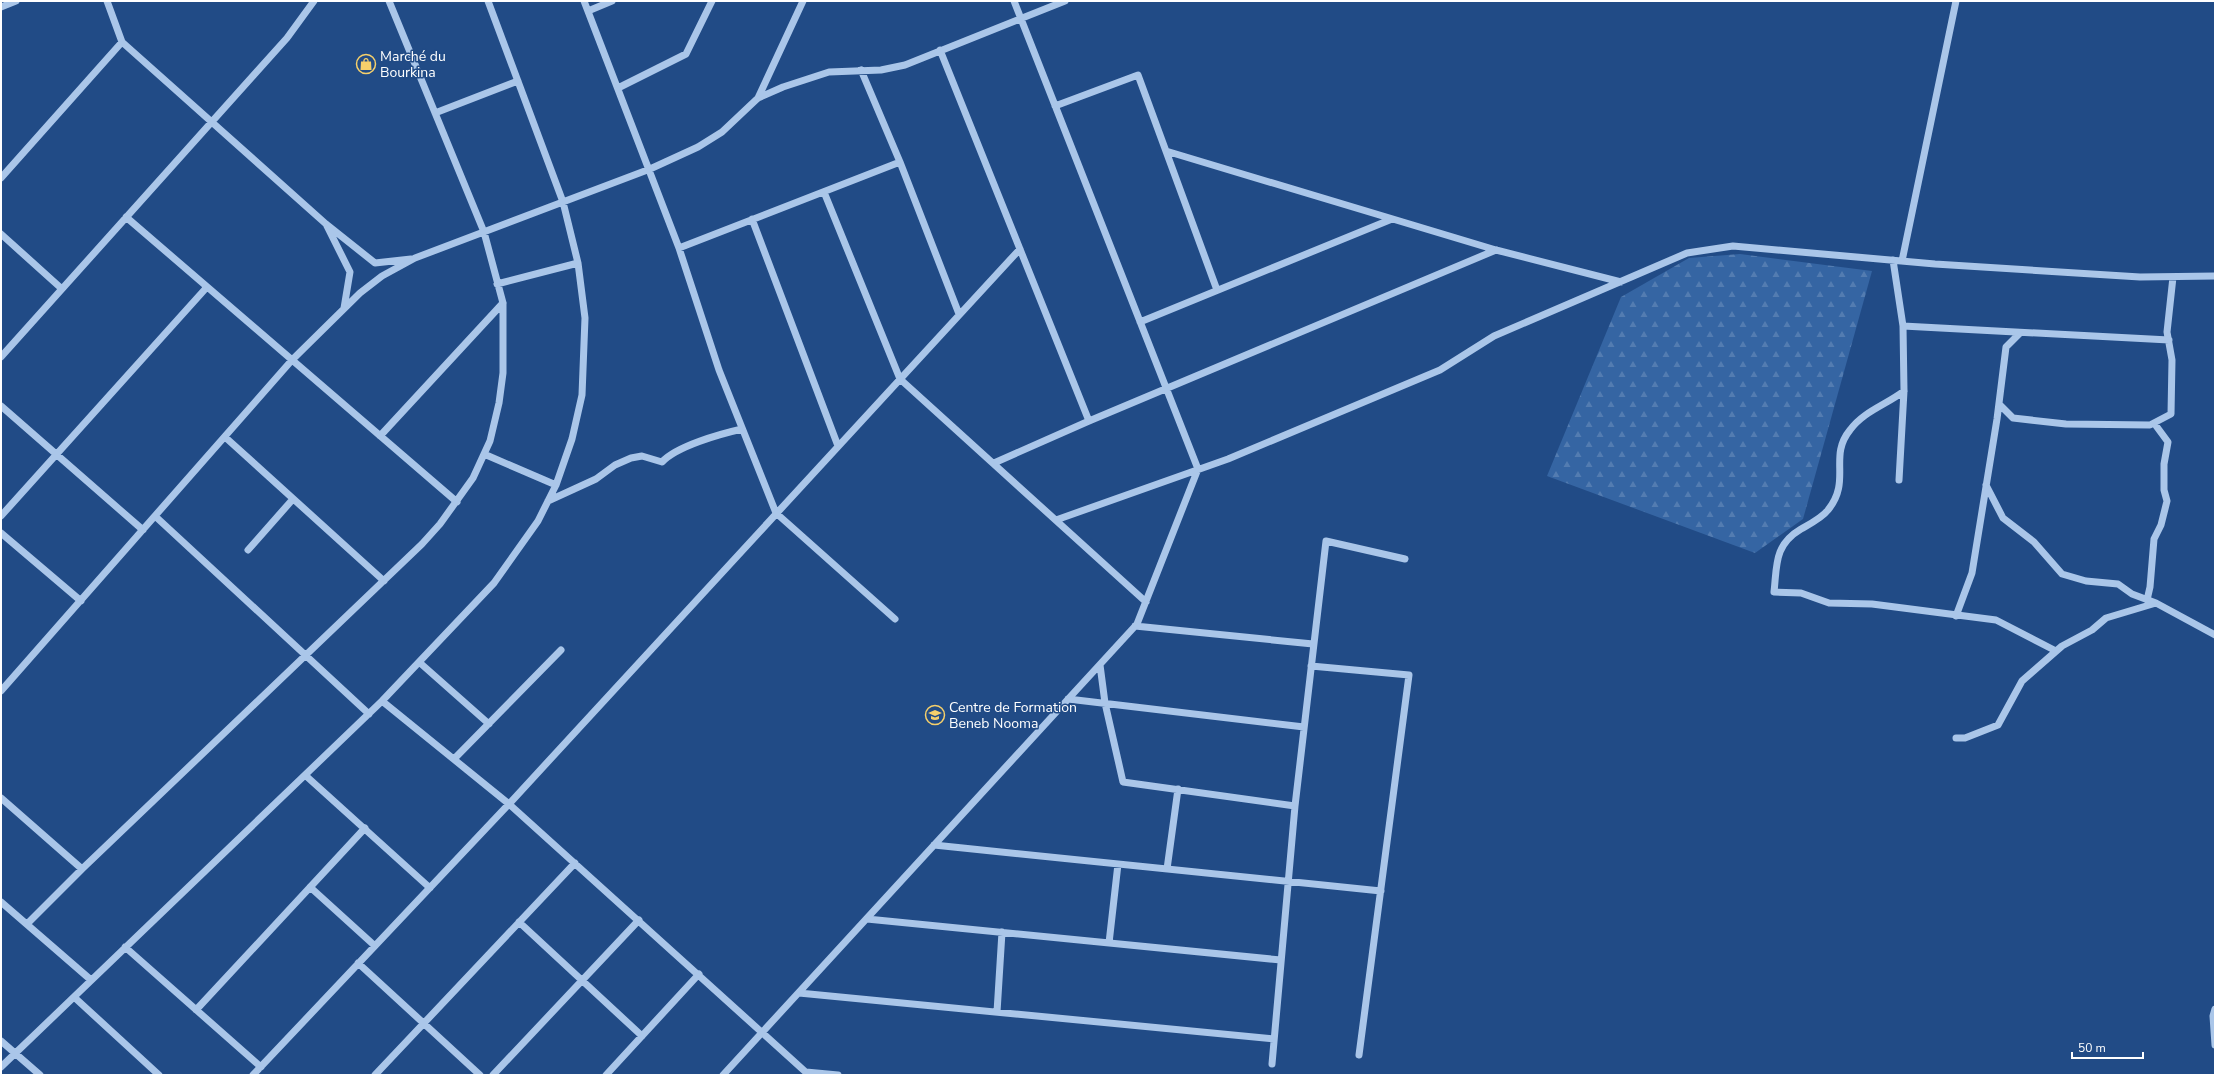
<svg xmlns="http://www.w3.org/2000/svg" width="2216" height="1076" font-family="'Nunito Sans',sans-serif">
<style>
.forest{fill:url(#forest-firs)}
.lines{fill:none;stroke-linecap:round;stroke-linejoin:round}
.minor{stroke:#aac6e9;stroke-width:7}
.labels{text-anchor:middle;stroke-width:3;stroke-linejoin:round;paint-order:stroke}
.poi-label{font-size:14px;fill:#fff;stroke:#214b86;text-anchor:start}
</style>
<defs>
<pattern id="forest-firs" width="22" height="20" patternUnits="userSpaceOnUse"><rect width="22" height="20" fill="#3565a3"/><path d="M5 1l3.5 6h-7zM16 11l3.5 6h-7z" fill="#537cb1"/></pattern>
</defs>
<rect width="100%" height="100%" fill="#214b86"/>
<!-- forest -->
<path class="forest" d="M1740,254L1872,271L1803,519L1755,553L1547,476L1621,297L1689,258Z"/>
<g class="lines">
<!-- minor -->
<path class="minor" d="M107,1L122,42L326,224L375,263L411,259
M584,1L679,248L719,370L776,513L895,619
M1,7L16,1
M588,11L612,1
M940,50L1089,421
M861,70L900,162L959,314
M618,88L686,54L712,1
M758,98L803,1
M1055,106L1138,75L1217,290
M435,113L518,81
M1166,151L1496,250L1621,282
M1,178L122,42
M824,192L900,379L1146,602
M126,217L457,502
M752,219L838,446
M327,226L350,272L344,308
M1,234L62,289
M679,248L900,162
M1893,260L1903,326L1904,391L1899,480
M1902,261L1956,1
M497,284L578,263
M1140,322L1392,219
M1903,326L2169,340
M1,357L287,38L314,1
M1904,391C1886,405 1864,411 1850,430C1828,457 1852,480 1828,510C1822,518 1810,524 1801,529C1774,545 1777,565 1774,592L1801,593L1829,603L1872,604L1996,620L2056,651
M1999,404L2013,418L2066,424L2150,425L2171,414L2172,360L2167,332L2173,277
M1,406L143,530
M380,436L503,303
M225,437L384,581
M484,454L556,485
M994,463L1089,421L1496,250
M1986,485L2003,518L2034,542L2062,574L2086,581L2118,584L2132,594L2156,603L2215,635
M548,501L596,479L615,465L631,458L642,456L662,462C677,446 720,434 742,429
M1,516L207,287
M155,516L369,714
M1056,520L1228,459L1440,370L1494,336L1687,253L1733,246L1935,264L2140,277L2215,276
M1,533L81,601
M248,550L293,499
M2147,600L2150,587L2154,539L2161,525L2167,501L2164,490V464L2168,442L2154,423
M1956,616L1972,573L1997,419L2006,347L2020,333
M1135,626L1313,644
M419,662L489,724
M1100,665L1105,703L1123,782L1295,806
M1311,666L1409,675L1359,1055
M1,691L292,360L360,293L382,276L415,258L650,169L698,147L722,132L758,98L783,87L829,72L881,70L905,65L1065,1
M1068,699L1304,727
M382,701L509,804L809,1075
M1956,738H1965L1998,725L2022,681L2062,646L2092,630L2106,618L2156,603
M454,759L561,650
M305,775L430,888
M1,798L82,869
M934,845L1381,891
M1167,869L1178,789
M310,887L375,946
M1,902L91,980
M867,919L1281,960
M519,922L642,1036
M28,923L82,869L422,544L440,524L473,478L490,441L499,403L503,373V303L484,232L389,1
M1109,943L1118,864
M125,947L261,1067
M358,963L480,1075
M799,993L1274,1039
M74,997L159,1075
M2215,1009L2213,1016L2215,1045
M196,1010L365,828
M997,1012L1002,932
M1,1041L40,1075
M1272,1064L1295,806L1326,541L1405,559
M1,1067L382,701L494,583L538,521L556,485L572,439L582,395L585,318L578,263L563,202L488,1
M806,1072L838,1075
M253,1075L509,804L1020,249
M375,1075L575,863
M493,1075L639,920
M606,1075L699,974
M723,1075L1137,624L1198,469L1014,1"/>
</g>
<!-- icons -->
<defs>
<symbol id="shop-ring" viewBox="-11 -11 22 22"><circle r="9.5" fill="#214b86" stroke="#f6d06b" stroke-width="1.5"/><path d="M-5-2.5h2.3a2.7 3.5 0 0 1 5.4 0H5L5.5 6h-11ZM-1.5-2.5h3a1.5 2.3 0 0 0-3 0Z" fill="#f6d06b"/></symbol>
<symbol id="school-ring" viewBox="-11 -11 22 22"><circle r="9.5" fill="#214b86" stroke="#f6d06b" stroke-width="1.5"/><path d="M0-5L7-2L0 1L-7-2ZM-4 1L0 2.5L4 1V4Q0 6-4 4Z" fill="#f6d06b"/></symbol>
</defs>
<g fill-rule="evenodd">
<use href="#shop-ring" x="355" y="53" width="22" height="22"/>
<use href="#school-ring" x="924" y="704" width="22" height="22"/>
</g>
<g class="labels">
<!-- poi labels -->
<g class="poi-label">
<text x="380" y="61">Marché du<tspan x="380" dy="16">Bourkina</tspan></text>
<text x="949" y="712">Centre de Formation<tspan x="949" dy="16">Beneb Nooma</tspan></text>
</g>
</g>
<!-- border -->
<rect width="2216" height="1076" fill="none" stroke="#ffffff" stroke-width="4"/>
<!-- scale -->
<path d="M2072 1052v6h71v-6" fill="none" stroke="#ffffff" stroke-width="2"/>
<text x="2078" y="1052" font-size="12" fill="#ffffff" stroke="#214b86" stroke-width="3" paint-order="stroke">50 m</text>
</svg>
